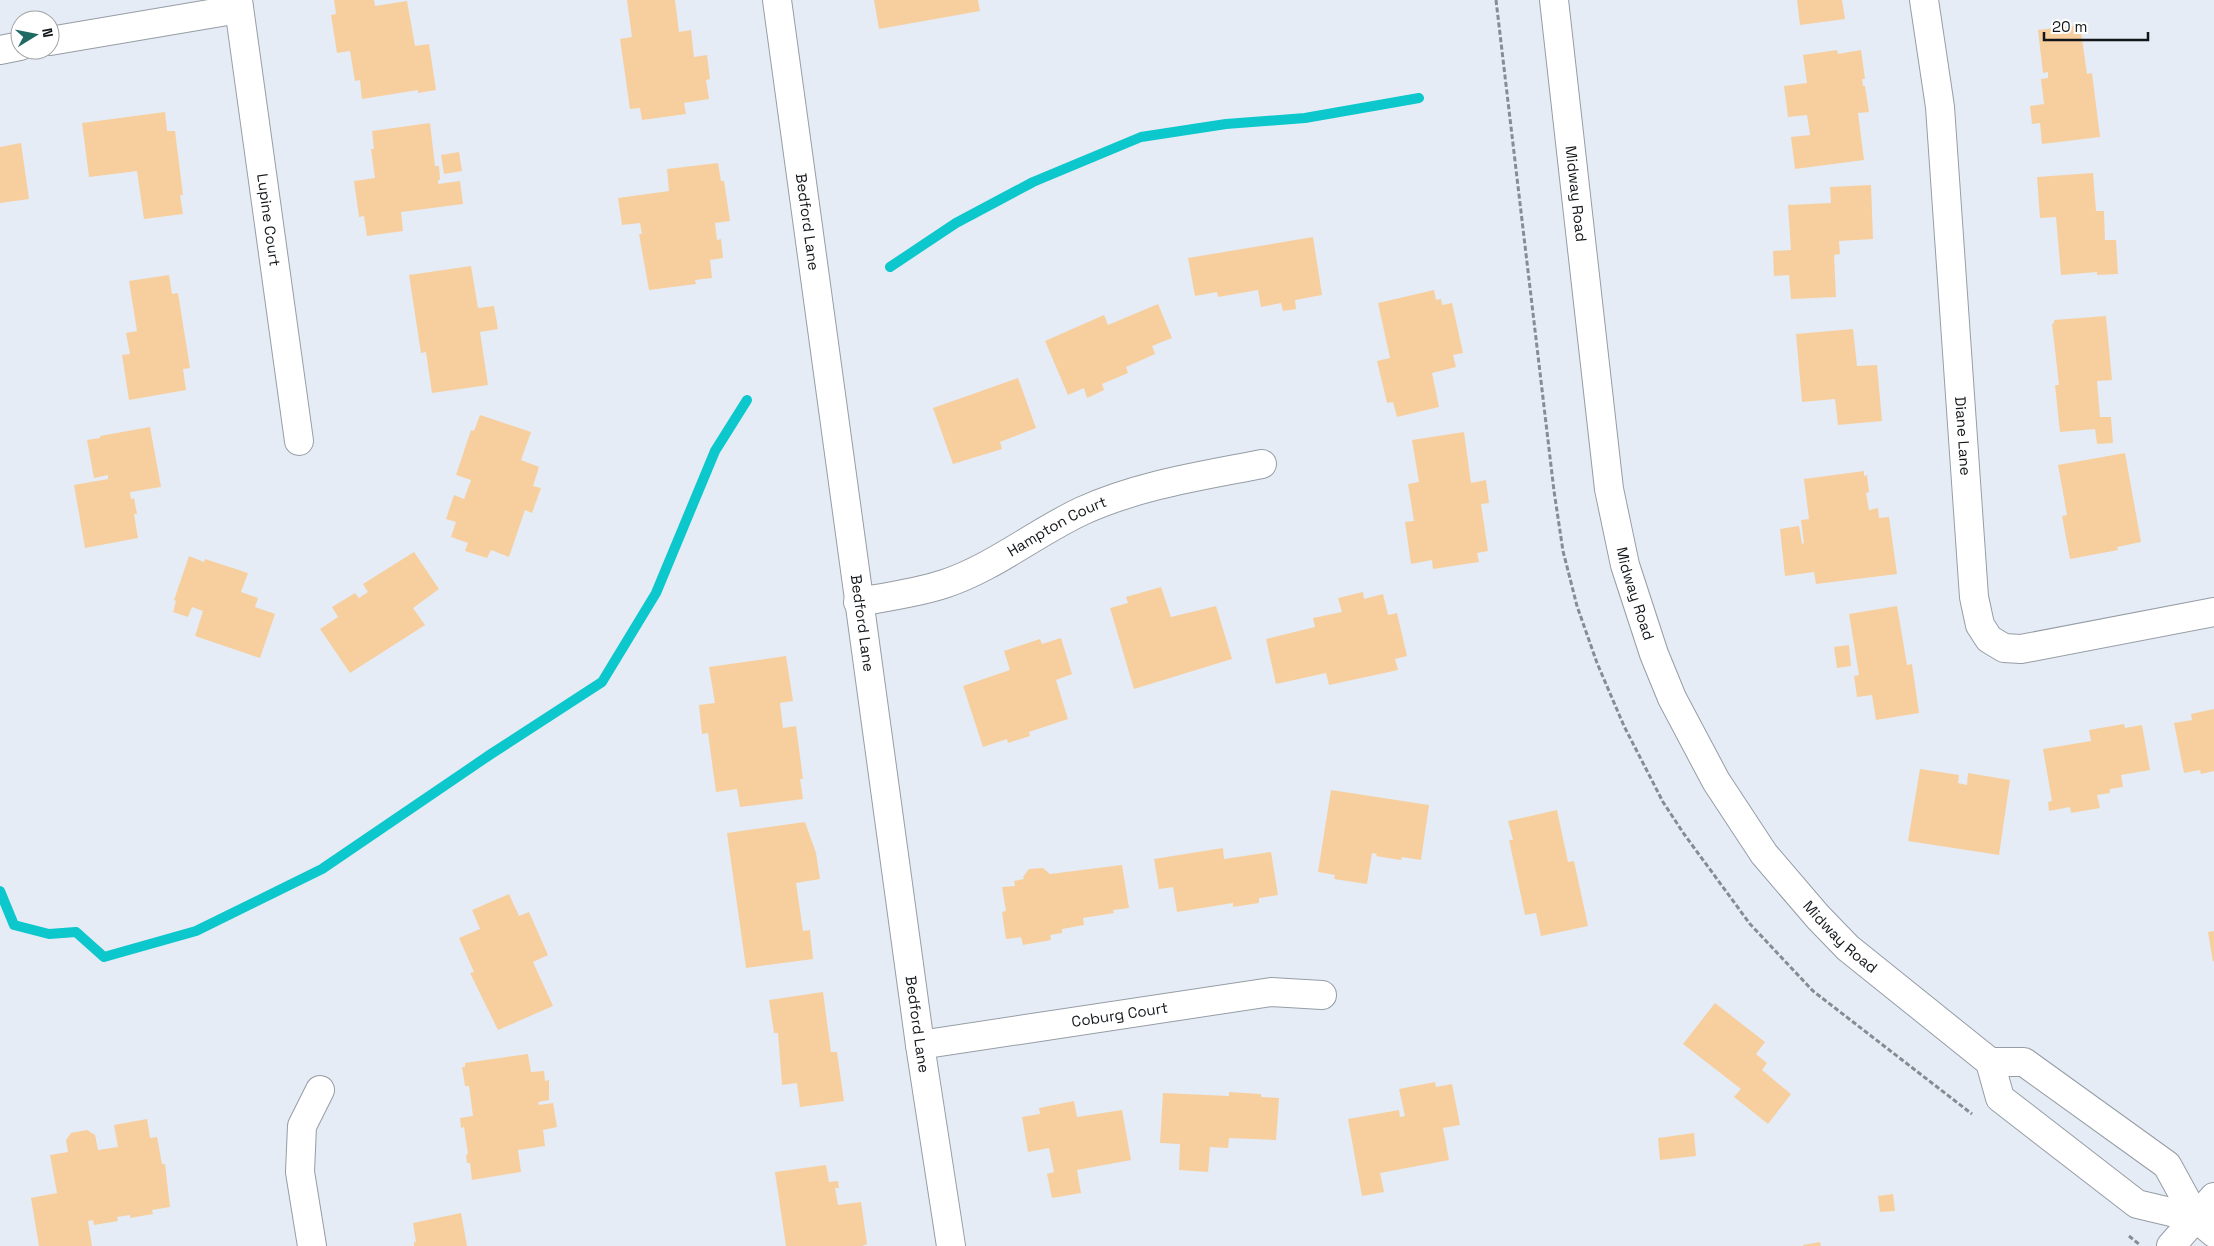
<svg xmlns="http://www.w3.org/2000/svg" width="2214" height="1246" font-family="'Space Grotesk',sans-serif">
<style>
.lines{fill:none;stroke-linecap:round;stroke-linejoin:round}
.stream{stroke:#0cc7cc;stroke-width:10}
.building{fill:#f7cf9f}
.street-casing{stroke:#969da5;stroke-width:30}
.secondary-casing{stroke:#969da5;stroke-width:30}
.path{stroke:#878c92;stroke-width:3;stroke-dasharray:5 2.5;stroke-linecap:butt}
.street{stroke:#fff;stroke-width:28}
.secondary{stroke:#fff;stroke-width:28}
.labels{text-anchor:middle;stroke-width:4.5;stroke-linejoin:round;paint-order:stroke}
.street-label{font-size:15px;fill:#131619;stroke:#fff}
</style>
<rect width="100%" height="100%" fill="#e5ecf5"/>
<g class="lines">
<!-- stream -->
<path class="stream" d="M890,267L956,223L1033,182L1141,137L1226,124L1305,118L1419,98
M0,891L14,925L49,934L76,932L104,957L196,931L322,869L491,754L602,682L656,593L715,451L747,400"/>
</g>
<!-- building -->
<path class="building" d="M334,0H374L375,6L407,1L415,46L429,44L436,90L418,93V90L362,99L360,80L355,81L350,51L337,53L331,15L336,14Z
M627,0H675L679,32L691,30L694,57L707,55L710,79L706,80L709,99L684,103L686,114L642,120L640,108L630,109L620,39L632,37Z
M874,0H978L980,11L879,29Z
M1797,0H1842L1845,19L1800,25Z
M2080,25L2087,74L2092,73L2100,137L2042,144L2040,123L2032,124L2030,106L2044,104L2041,79L2048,78V72L2043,73L2038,30Z
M1837,50L1838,54L1861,50L1865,79H1862L1863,86H1865L1869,112L1858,113L1864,160L1795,169L1791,137L1810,135L1807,115L1788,117L1784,86L1807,83L1803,55Z
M165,112L167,131H175L183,195H180L183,214L144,219L137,171L89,177L82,123Z
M430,123L435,166H439L440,180H438V184L460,181L463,204L401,212L403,231L367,236L364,216L359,217L354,181L375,178L371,149H374L372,131Z
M21,143L29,199L0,203V147Z
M459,152L462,171L444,174L441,155Z
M718,163L721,181H724L730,221L715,223L717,240L721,239L723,258L710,260L712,278L695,280L696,284L649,290L639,234H642L640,223L622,225L618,198L669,191L667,169Z
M2093,173L2096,211H2104L2105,240H2116L2118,274L2097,275V272L2061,275L2056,217L2040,218L2037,177Z
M1871,185L1873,239L1839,241L1840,254L1834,255L1836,297L1791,299L1789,275L1774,276L1773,251L1791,250L1788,205L1831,203L1830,187Z
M1313,237L1322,295L1295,300L1296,309L1283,311L1281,303L1261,307L1258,290L1218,297L1217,292L1195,296L1188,258Z
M471,266L478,308L494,306L498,329L480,332L488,385L432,393L426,352L421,353L409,275Z
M169,275L172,294L178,293L190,368L183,369L186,390L129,400L122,355L130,354L126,333L137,331L129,281Z
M1434,290L1436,300L1441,299L1442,305L1452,303L1463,353L1453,355L1456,367L1432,373L1439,407L1397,417L1393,402L1387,403L1377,361L1390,358L1378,303Z
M1158,304L1172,338L1152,346L1155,354L1126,367L1128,373L1102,384L1104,390L1087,398L1084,388L1068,395L1045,341L1104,315L1108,325Z
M2106,316L2112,380L2097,381L2100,417H2111L2113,443L2097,444L2095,429L2060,432L2055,385H2059L2052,324L2054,323V320Z
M1853,329L1857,366L1877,365L1882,421L1838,425L1835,399L1802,402L1796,334Z
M1018,378L1036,428L1000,442L1002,449L953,464L933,408Z
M480,415L531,432L521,460L539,467L533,486L541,488L532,513L525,510L509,557L491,550L487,558L465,551L468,543L451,537L456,522L446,519L454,495L464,499L471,480L456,475L471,430L474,431Z
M150,427L161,487L130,492L131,499L134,498L137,514H134L138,538L85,548L74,485L108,479V475L94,478L87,440L100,438V436Z
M1464,432L1471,483L1486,480L1489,503L1481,504L1488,551L1477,553L1479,562L1433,569L1432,560L1411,564L1405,522L1414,521L1408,484L1419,482L1412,440Z
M2125,453L2141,542L2117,547L2118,550L2070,559L2062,516L2067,515L2058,465Z
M1864,471V476L1867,475L1869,492L1866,493L1869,510L1878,508L1879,518L1889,517L1897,574L1816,584L1814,572L1785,576L1780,529L1799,526L1802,544L1804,543L1801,520L1809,519L1804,479Z
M414,552L439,589L413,608L425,625L350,673L320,629L338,617L332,607L355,593L359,598L368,592L363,584Z
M189,556L204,562L205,559L248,573L241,592L258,598L255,607L275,614L260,658L195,636L203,611L192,607L188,617L173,612L176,601L174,600Z
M1161,587L1171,617L1216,606L1232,659L1134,689L1110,608L1128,603L1126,597Z
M1363,592L1364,599L1383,594L1388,615L1397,613L1407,656L1395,659L1398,670L1329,685L1326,673L1276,684L1266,639L1315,627L1313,618L1342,612L1338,598Z
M1897,606L1907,665L1912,664L1919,713L1876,720L1872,695L1857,697L1854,676L1859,675L1849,614Z
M1061,638L1072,674L1056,680L1068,719L1029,732L1030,736L1008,743L1007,739L983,747L963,686L1010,670L1004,651L1040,639L1042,644Z
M1849,645L1851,666L1837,668L1834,647Z
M786,656L793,701L780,703L783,728L796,726L803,779H800L803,799L740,807L737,789L716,792L708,733L702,734L699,705L715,703L709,667Z
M2214,709V771L2201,774L2200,770L2184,773L2174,723L2192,720L2191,714Z
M2124,724L2125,728L2142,725L2150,770L2121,775L2123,787L2110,789V793L2097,795L2100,808L2071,813L2070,807L2049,811L2048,802L2052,801L2043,749L2091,741L2089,730Z
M1920,769L1959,775L1958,783L1967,785L1968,773L2010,780L1999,855L1908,841Z
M1331,790L1429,805L1421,860L1402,857L1401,860L1376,856L1377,854L1372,853L1367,884L1334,879L1335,875L1318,872Z
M1557,810L1568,862L1574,861L1588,926L1541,936L1536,913L1525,915L1509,840H1513L1508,821Z
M805,822L816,853L820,879L796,883L803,931L810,930L813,959L746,968L727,833Z
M1223,848L1224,859L1271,852L1278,895L1259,898V903L1233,907V903L1177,912L1173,887L1159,889L1154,859Z
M1122,865L1129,908L1113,910L1114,913L1083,918L1084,925L1062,929V933L1050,935L1051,940L1023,945L1021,937L1006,939L1002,912L1006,911L1002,887L1015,886L1014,881L1024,879L1023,877L1029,869L1043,868L1050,874Z
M509,894L519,916L529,912L548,955L533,962L553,1006L498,1030L470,973L474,972L459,938L480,929L472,910Z
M2214,931V961L2213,962L2208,932Z
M823,992L831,1052H837L844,1101L800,1107L797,1083L782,1085L778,1033H774L769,1000Z
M1715,1003L1765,1042L1756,1054L1767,1063L1762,1070L1791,1094L1768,1124L1734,1097L1741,1089L1683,1044Z
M528,1054L531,1072L544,1071L545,1081L549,1080V1100L538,1102L539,1105L553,1103L557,1127L543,1130L545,1146L518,1150L521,1172L472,1180L470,1163H467L466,1155L468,1154L464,1127L461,1128L460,1118L473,1116L469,1086H465L462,1067H465V1063Z
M1435,1082L1436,1087L1452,1084L1460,1125L1443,1128L1449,1160L1380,1173L1384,1192L1362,1196L1348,1119L1399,1110L1400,1117L1405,1116L1399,1089Z
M1229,1092L1261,1094V1097L1279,1098L1276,1140L1229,1138L1228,1148L1210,1147L1208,1172L1179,1170L1180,1144L1160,1143L1163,1093L1229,1096Z
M1074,1101L1077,1117L1122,1110L1131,1160L1077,1170L1081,1193L1052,1198L1047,1174L1054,1172L1049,1148L1028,1152L1022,1117L1040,1114L1039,1108Z
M147,1119L150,1138L157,1137L162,1164H165L170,1207L152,1210L153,1214L130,1218V1215L117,1217L118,1221L94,1225L93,1220L88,1221L92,1246H39L31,1198L57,1193L50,1155L68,1152L66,1140L71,1133L87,1130L95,1135L98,1150L118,1147L114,1125Z
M1694,1133L1696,1156L1660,1160L1658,1138Z
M826,1165L829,1182L838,1181L839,1188H835L838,1205L861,1202L867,1244L862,1246H786L775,1172Z
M1893,1194L1895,1211L1880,1212L1878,1196Z
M461,1213L467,1246H414V1242H416L413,1223Z
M1820,1242L1821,1246H1803V1245Z"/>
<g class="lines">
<defs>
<g id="street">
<path id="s1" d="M238,0L299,441"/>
<path id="s2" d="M777,0L920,1045L951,1246"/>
<path id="s3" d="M1924,0L1940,107L1974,597L1980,625L1989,639L2004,648L2021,649L2214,612"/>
<path d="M50,41L239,9"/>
<path d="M0,50L20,46"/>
<path id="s4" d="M858,602C887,597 916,593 944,584C993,568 1035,533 1082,511C1139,485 1201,476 1262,464"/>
<path id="s5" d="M920,1045L1271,992L1322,995"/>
<path d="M312,1246L300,1172L302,1126L320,1090"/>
<path d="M2171,1246L2214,1197"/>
</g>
<g id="secondary">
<path id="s6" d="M1554,0L1609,489L1625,565L1654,654L1672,698L1716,781L1764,854L1818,917L1848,948L1990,1062L2000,1098L2137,1204L2196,1218"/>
<path d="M1990,1062H2024L2167,1165L2196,1218L2214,1233"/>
</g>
</defs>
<!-- street casing -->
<use href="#street" class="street-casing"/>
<!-- secondary casing -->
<use href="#secondary" class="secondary-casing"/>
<!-- path -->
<path class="path" d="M1496,0L1554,491L1563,551L1577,606L1597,663L1624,726L1663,802L1684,834L1750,924L1813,991L1972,1114
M2129,1236L2140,1245"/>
<!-- street -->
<use href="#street" class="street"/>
<!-- secondary -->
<use href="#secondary" class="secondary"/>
</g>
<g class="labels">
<!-- street labels -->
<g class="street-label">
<text dy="5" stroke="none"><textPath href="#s6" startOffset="195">Midway Road</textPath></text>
<text dy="5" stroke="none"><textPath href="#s1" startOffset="222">Lupine Court</textPath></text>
<text dy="5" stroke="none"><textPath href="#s2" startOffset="224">Bedford Lane</textPath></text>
<text dy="5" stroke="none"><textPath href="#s3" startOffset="438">Diane Lane</textPath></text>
<text dy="5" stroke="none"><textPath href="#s4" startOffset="215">Hampton Court</textPath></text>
<text dy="5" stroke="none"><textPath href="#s6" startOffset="600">Midway Road</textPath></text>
<text dy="5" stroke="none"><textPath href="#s2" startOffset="629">Bedford Lane</textPath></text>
<text dy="5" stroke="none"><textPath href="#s6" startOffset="1005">Midway Road</textPath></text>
<text dy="5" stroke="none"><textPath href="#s5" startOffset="202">Coburg Court</textPath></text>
<text dy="5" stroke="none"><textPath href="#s2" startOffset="1034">Bedford Lane</textPath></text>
</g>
</g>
<!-- north arrow -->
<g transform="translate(35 35) rotate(80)"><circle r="24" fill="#ffffff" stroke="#a1a2a3"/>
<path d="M0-4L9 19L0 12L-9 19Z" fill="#206a64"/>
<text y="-8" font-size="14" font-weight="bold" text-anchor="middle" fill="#131619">N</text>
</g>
<!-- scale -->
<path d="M2044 32v8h104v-8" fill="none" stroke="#131619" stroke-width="2.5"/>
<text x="2052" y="32" font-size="15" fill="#131619" stroke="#ffffff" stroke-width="4" paint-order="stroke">20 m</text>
</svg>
